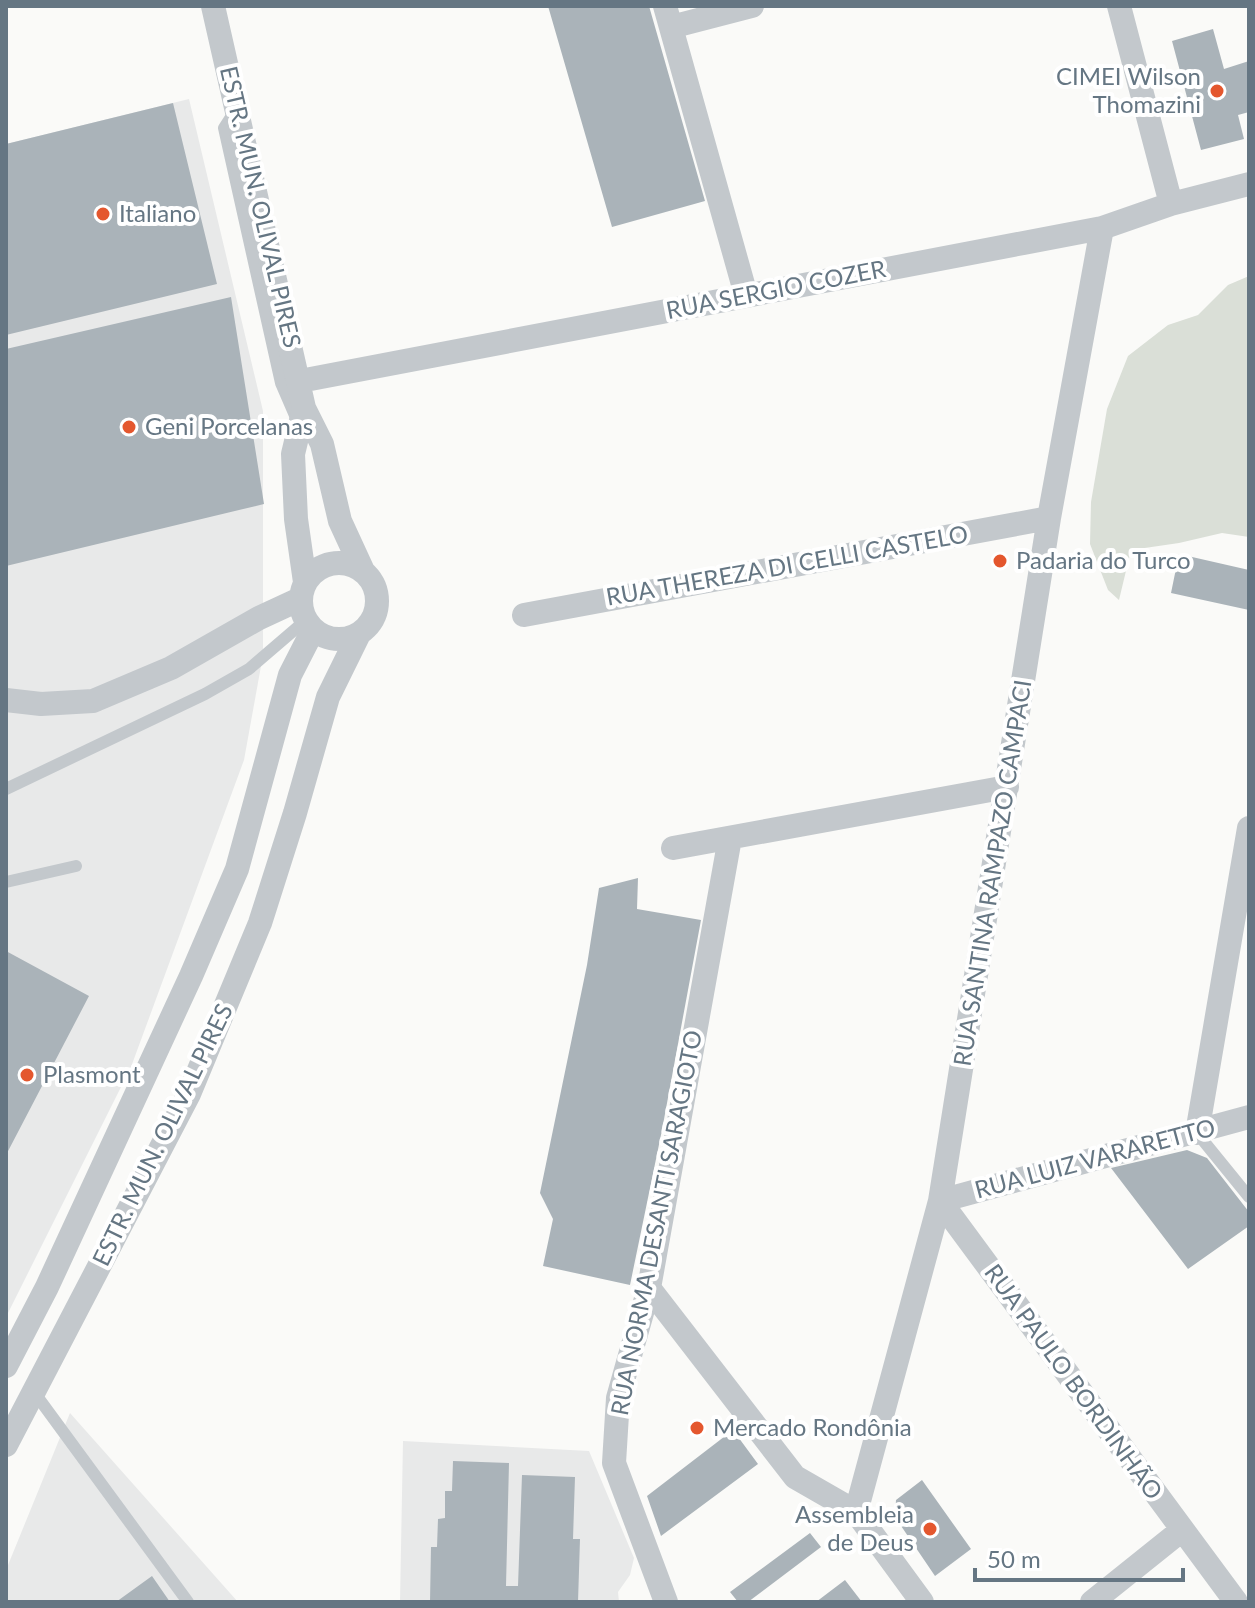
<svg xmlns="http://www.w3.org/2000/svg" width="1255" height="1608" font-family="Lato,sans-serif">
<style>
.built{fill:#e8e9e9}
.green{fill:#dadfd7}
.building{fill:#aab3b9}
.lines{fill:none;stroke-linecap:round;stroke-linejoin:round}
.lane{stroke:#c3c8cc;stroke-width:12}
.street{stroke:#c3c8cc;stroke-width:24}
.poi-dot{fill:#e4572e;stroke:#fff;stroke-width:3}
.labels{text-anchor:middle;stroke-width:8;stroke-linejoin:round;paint-order:stroke}
.poi-label{font-size:24px;fill:#657683;stroke:#fff;text-anchor:start}
.street-label{font-size:24px;fill:#657683;stroke:#fff}
</style>
<rect width="100%" height="100%" fill="#fafaf8"/>
<!-- built -->
<path class="built" d="M189,99L263,411V655L244,760L131,1067L6,1317V144Z
M70,1413L238,1602H6V1570Z
M403,1441L589,1451L634,1558L630,1575L618,1592L619,1602H400Z"/>
<!-- green -->
<path class="green" d="M1249,276V537L1222,533L1179,543L1131,550L1119,600L1108,590L1090,544L1091,502L1107,409L1128,356L1168,325L1198,315L1228,285Z"/>
<!-- building -->
<path class="building" d="M548,6H649L705,201L612,227Z
M1213,29L1224,69L1249,61V112L1238,115L1244,139L1201,150L1172,41Z
M173,103L217,284L6,335V144Z
M231,297L264,504L6,566V349Z
M1179,554L1249,570V610L1171,593Z
M638,878L637,909L701,920L662,1130L630,1285L543,1266L553,1219L540,1193L587,965L599,888Z
M6,951L89,996L6,1155Z
M1187,1150L1207,1158L1249,1212V1226L1188,1269L1111,1168Z
M733,1430L758,1464L661,1536L647,1496Z
M453,1461L509,1463L506,1586H518L522,1475L575,1477L573,1539H580L578,1602H430L431,1547H437L438,1519L445,1518V1491H452Z
M922,1480L971,1549L935,1576L895,1517L896,1500Z
M810,1533L821,1547L748,1602H738L730,1592Z
M152,1576L170,1602H116Z
M845,1580L862,1602H816Z"/>
<g class="lines">
<!-- lane -->
<path class="lane" d="M235,111L224,128L281,383L297,420
M6,789L205,694L249,669L306,620
M6,882L76,866
M1197,1133L1249,1197
M34,1392L188,1602"/>
<!-- street -->
<path class="street" d="M213,6L304,408L322,444L340,521L363,571
M665,6L746,295
M1119,6L1171,204
M671,27L752,6
M300,381L1102,228L1171,204L1249,184
M304,408L293,454L296,519L305,582
M301 601a38 38 0 1 1 76 0a38 38 0 1 1-76 0Z
M524,615L1049,518
M6,700L41,704L93,701L171,668L259,618L300,599
M673,848L1007,787
M1197,1133L1249,828
M940,1201L1236,1602
M940,1201L1249,1117
M649,1288L795,1477L856,1512L922,1602
M6,1366L47,1287L191,976L237,869L290,675L313,630
M6,1445L189,1094L260,923L295,813L328,697L359,634
M856,1512L940,1201L1049,518L1102,228
M666,1602L614,1463L618,1398L649,1288L730,838
M1092,1602L1182,1530"/>
</g>
<!-- markers -->
<g class="poi-dot">
<circle cx="1217" cy="91" r="8"/>
<circle cx="103" cy="214" r="8"/>
<circle cx="129" cy="427" r="8"/>
<circle cx="1000" cy="561" r="8"/>
<circle cx="27" cy="1075" r="8"/>
<circle cx="697" cy="1428" r="8"/>
<circle cx="930" cy="1529" r="8"/>
</g>
<g class="labels">
<!-- poi labels -->
<g class="poi-label">
<text x="1201" y="85" text-anchor="end">CIMEI Wilson<tspan x="1201" dy="28">Thomazini</tspan></text>
<text x="119" y="222">Italiano</text>
<text x="145" y="435">Geni Porcelanas</text>
<text x="1016" y="569">Padaria do Turco</text>
<text x="43" y="1083">Plasmont</text>
<text x="713" y="1436">Mercado Rondônia</text>
<text x="914" y="1523" text-anchor="end">Assembleia<tspan x="914" dy="28">de Deus</tspan></text>
</g>
<!-- street labels -->
<g class="street-label">
<text transform="translate(260 207) rotate(77)" y="8">ESTR. MUN. OLIVAL PIRES</text>
<text transform="translate(776 290) rotate(-11)" y="8">RUA SERGIO COZER</text>
<text transform="translate(787 566) rotate(-10)" y="8">RUA THEREZA DI CELLI CASTELO</text>
<text transform="translate(993 873) rotate(-81)" y="8">RUA SANTINA RAMPAZO CAMPACI</text>
<text transform="translate(163 1135) rotate(-64)" y="8">ESTR. MUN. OLIVAL PIRES</text>
<text transform="translate(1095 1159) rotate(-15)" y="8">RUA LUIZ VARARETTO</text>
<text transform="translate(657 1223) rotate(-79)" y="8">RUA NORMA DESANTI SARAGIOTO</text>
<text transform="translate(1073 1382) rotate(54)" y="8">RUA PAULO BORDINHÃO</text>
</g>
</g>
<!-- border -->
<rect width="1255" height="1608" fill="none" stroke="#657683" stroke-width="16"/>
<!-- scale -->
<path d="M975 1568v12h208v-12" fill="none" stroke="#657683" stroke-width="4"/>
<text x="987" y="1568" font-size="24" fill="#657683" stroke="#ffffff" stroke-width="6" paint-order="stroke">50 m</text>
</svg>
